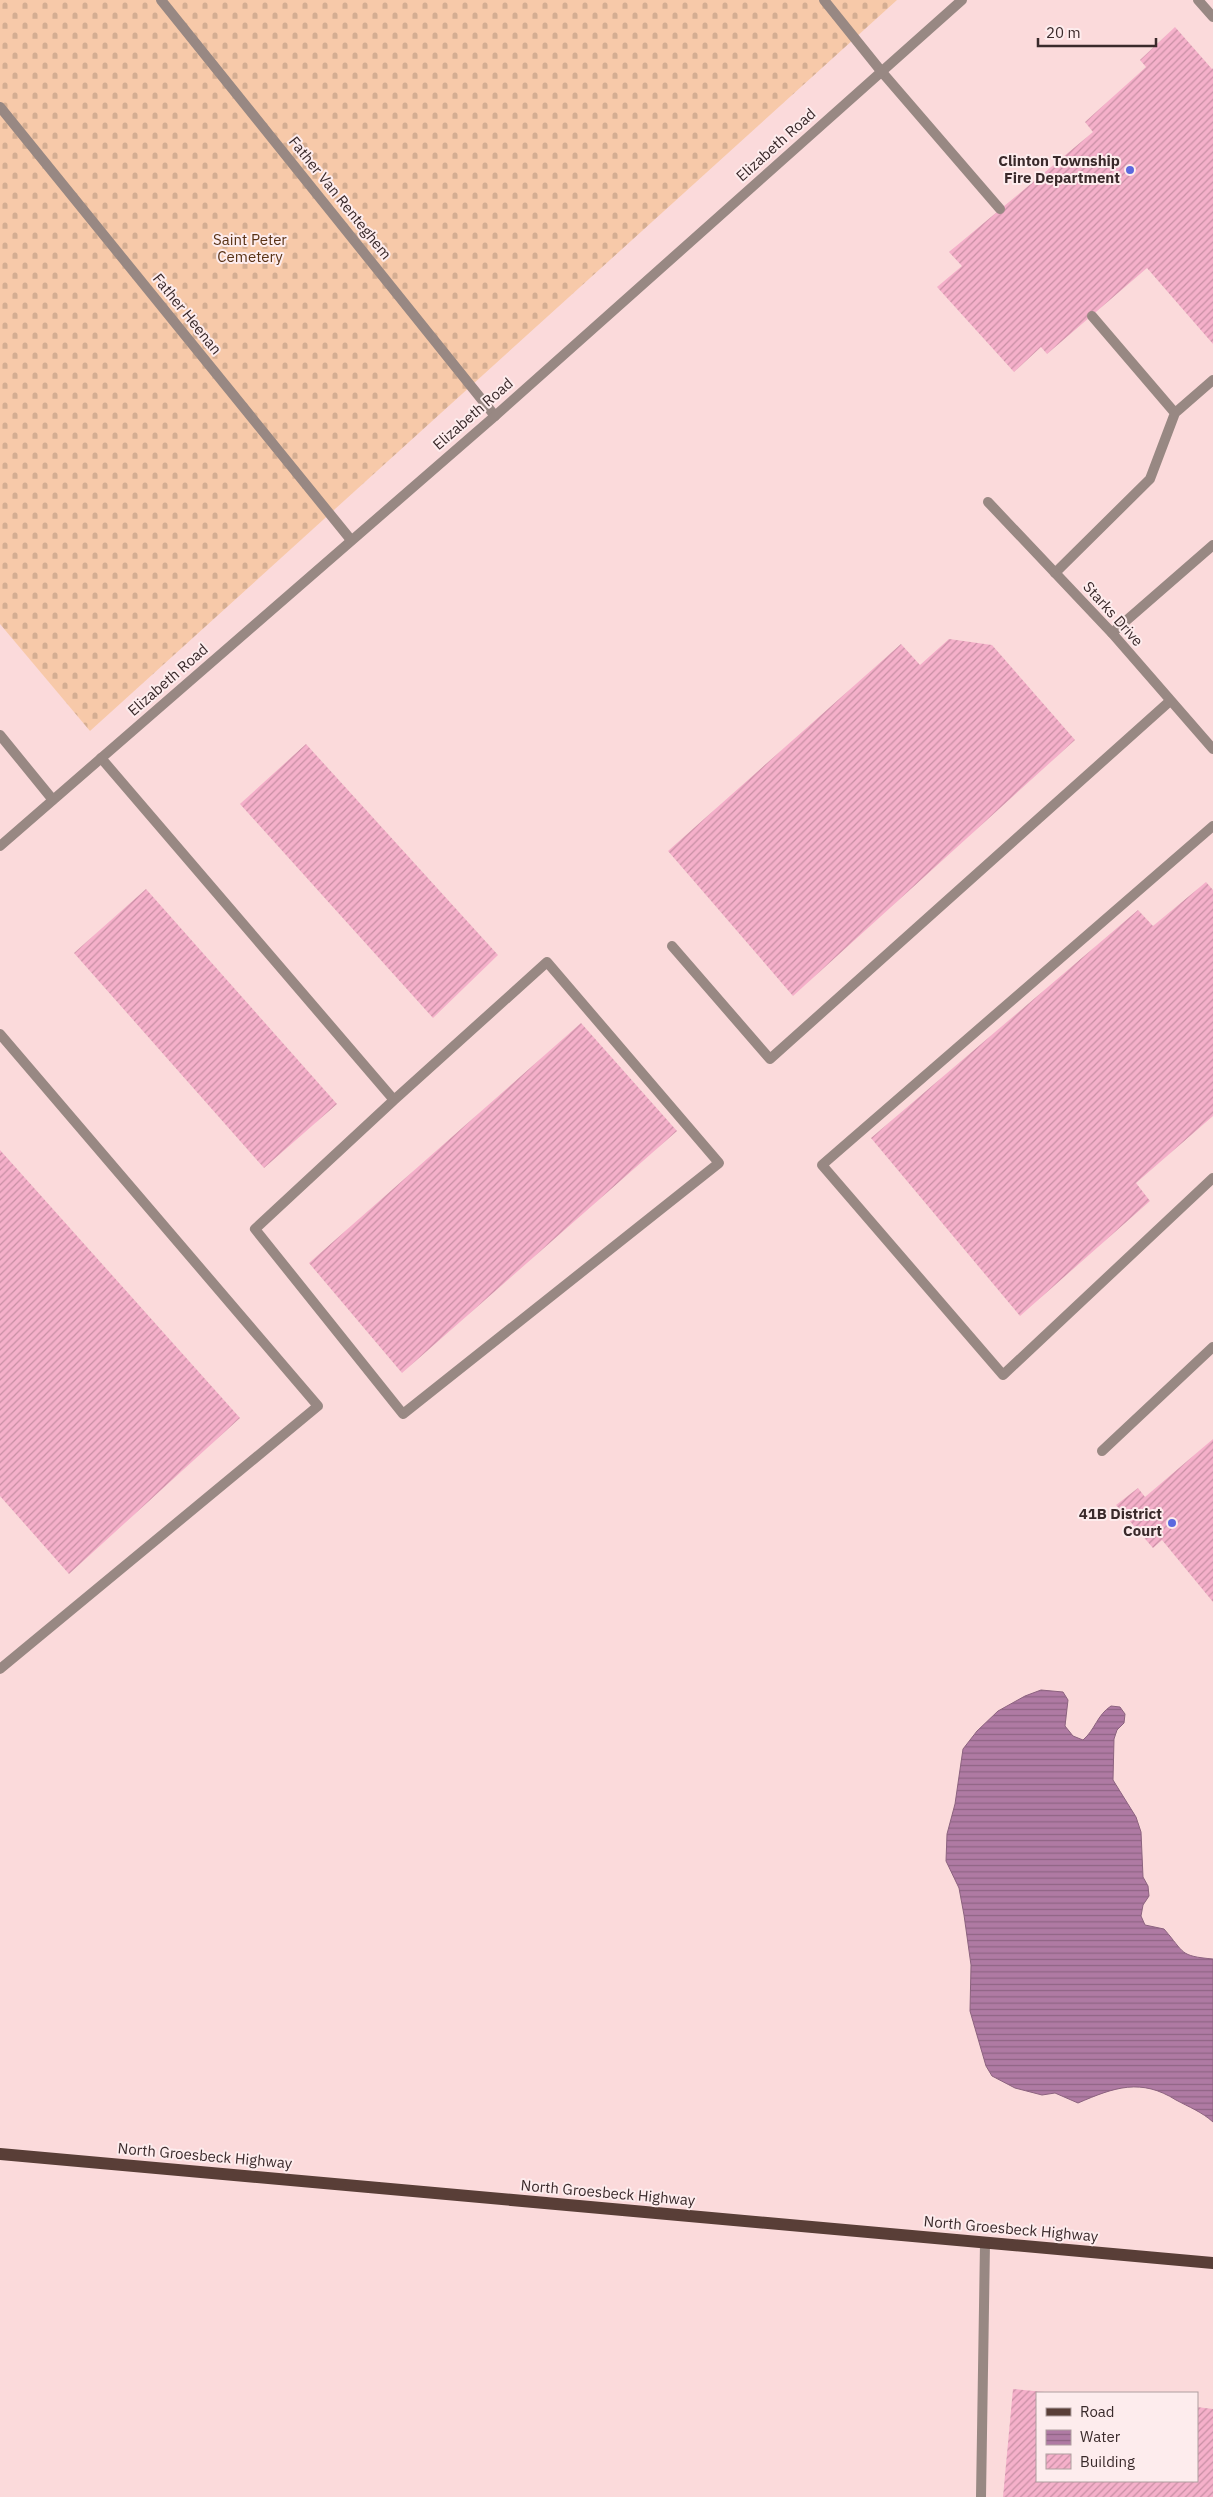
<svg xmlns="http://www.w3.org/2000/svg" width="1213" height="2497" font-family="'IBM Plex Sans',sans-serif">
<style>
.cemetery{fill:url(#cemetery-stones)}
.water{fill:url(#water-rules);stroke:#8c627f}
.building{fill:url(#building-hatch)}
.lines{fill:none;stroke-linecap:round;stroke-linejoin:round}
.lane{stroke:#988883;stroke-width:10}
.street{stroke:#988883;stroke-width:10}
.primary{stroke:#593e37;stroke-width:12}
.poi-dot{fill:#5b68df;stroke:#fdeced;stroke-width:2}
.labels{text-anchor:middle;stroke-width:4;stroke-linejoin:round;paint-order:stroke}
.street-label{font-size:15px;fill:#3a2a2b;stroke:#fdeced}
.poi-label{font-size:15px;font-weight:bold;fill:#3a2a2b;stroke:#fdeced;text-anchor:end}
.park-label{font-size:15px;fill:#593215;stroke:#fdeced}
</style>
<defs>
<pattern id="cemetery-stones" width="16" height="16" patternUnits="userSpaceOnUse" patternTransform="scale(1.25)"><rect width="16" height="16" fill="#f7c9a9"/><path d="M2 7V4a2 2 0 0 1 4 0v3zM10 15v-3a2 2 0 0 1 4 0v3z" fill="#d4ad92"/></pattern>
<pattern id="water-rules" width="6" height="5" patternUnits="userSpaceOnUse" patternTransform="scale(1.25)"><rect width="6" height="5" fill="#af7aa3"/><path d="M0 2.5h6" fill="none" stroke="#8f6485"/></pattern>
<pattern id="building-hatch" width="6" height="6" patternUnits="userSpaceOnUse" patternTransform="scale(1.25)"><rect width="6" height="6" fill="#f5b0ca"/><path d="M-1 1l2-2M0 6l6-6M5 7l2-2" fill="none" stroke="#c78fa4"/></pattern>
</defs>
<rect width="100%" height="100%" fill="#fbdadb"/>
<!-- cemetery -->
<path class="cemetery" d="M0,0H897L90,731L0,624Z"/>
<!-- water -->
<path class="water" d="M1041,1690L1063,1692L1068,1700L1065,1726L1073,1736L1083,1740C1095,1730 1097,1715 1111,1706L1120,1707L1125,1714L1124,1723L1117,1730L1114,1739L1113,1780L1136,1817L1141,1832L1143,1877L1148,1886L1149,1896L1143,1905L1141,1916L1145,1925L1164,1929C1185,1953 1179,1956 1213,1959V2122C1202,2112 1189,2107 1176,2100C1141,2078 1115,2087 1078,2103L1055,2093L1042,2095L1015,2088L992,2076L986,2066L970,2011L971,1965L964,1915L959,1888L946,1861L947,1834L955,1804L963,1749L977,1731L998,1711L1025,1696Z"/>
<!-- building -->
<path class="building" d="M1175,27L1212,69L1213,68V344L1147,268L1047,354L1041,347L1014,372L937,287L962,266L949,252L1093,132L1085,122L1146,67L1140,60Z
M949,639L992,645L1075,740L793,996L668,851L901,644L920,665Z
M306,744L498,955L433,1018L240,804Z
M1206,882L1213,890V1116L1136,1183L1150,1201L1020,1316L871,1138L1138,910L1153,926Z
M146,889L337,1104L264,1168L74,953Z
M581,1023L677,1131L402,1373L309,1263Z
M0,1150L240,1418L69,1574L0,1496Z
M1213,1439V1602L1162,1540L1153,1548L1116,1505L1138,1488L1145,1497Z
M1013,2389L1044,2392L1037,2393V2481H1197V2407L1213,2409V2497H1003Z"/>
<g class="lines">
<!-- lane -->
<path class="lane" d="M161,0L495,416
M824,0L881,71L1000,209
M1198,0L1213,17
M0,107L351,540
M1092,316L1175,413
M1055,573L1150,479L1175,413L1213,380
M1112,633L1213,545
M101,758L394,1100L255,1229L403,1414L719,1163L547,962L394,1100
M1213,826L822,1165L1003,1375L1213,1178
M672,946L770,1059L1170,701
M0,1034L318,1406L0,1669
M1102,1451L1213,1347
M981,2497L985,2243"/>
<!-- street -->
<path class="street" d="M988,502L1112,633L1213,749
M0,735L53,800
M0,846L495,416L962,0"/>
<!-- primary -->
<path class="primary" d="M0,2154L1213,2263"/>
</g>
<!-- markers -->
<g class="poi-dot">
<circle cx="1130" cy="170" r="5"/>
<circle cx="1172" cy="1523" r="5"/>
</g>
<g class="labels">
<!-- street labels -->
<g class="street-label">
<text transform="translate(776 145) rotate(-42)" y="5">Elizabeth Road</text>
<text transform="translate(340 198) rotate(51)" y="5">Father Van Renteghem</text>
<text transform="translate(187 314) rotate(51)" y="5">Father Heenan</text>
<text transform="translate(473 414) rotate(-41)" y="5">Elizabeth Road</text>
<text transform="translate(1113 614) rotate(48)" y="5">Starks Drive</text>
<text transform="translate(168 680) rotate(-41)" y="5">Elizabeth Road</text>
<text transform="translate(205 2156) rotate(5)" y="5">North Groesbeck Highway</text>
<text transform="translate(608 2193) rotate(5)" y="5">North Groesbeck Highway</text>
<text transform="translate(1011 2229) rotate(5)" y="5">North Groesbeck Highway</text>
</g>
<!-- poi labels -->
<g class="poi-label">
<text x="1120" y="166">Clinton Township<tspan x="1120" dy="17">Fire Department</tspan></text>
<text x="1162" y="1519">41B District<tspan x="1162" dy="17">Court</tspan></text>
</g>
<!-- park labels -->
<g class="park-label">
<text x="250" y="245">Saint Peter<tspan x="250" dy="17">Cemetery</tspan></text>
</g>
</g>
<!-- legend -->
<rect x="1036" y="2392" width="162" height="90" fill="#fdeced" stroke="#af9e9f"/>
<rect x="1046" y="2408" width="25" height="8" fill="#593e37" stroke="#af9e9f"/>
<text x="1080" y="2417" font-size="15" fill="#3a2a2b">Road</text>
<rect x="1046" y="2430" width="25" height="15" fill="url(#water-rules)" stroke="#af9e9f"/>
<text x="1080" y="2442" font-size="15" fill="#3a2a2b">Water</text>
<rect x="1046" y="2454" width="25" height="15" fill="url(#building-hatch)" stroke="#af9e9f"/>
<text x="1080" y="2467" font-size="15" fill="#3a2a2b">Building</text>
<!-- scale -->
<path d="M1038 38v8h118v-8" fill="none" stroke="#3a2a2b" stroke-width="2.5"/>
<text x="1046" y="38" font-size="15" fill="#3a2a2b" stroke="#fdeced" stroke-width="4" paint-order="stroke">20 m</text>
</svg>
